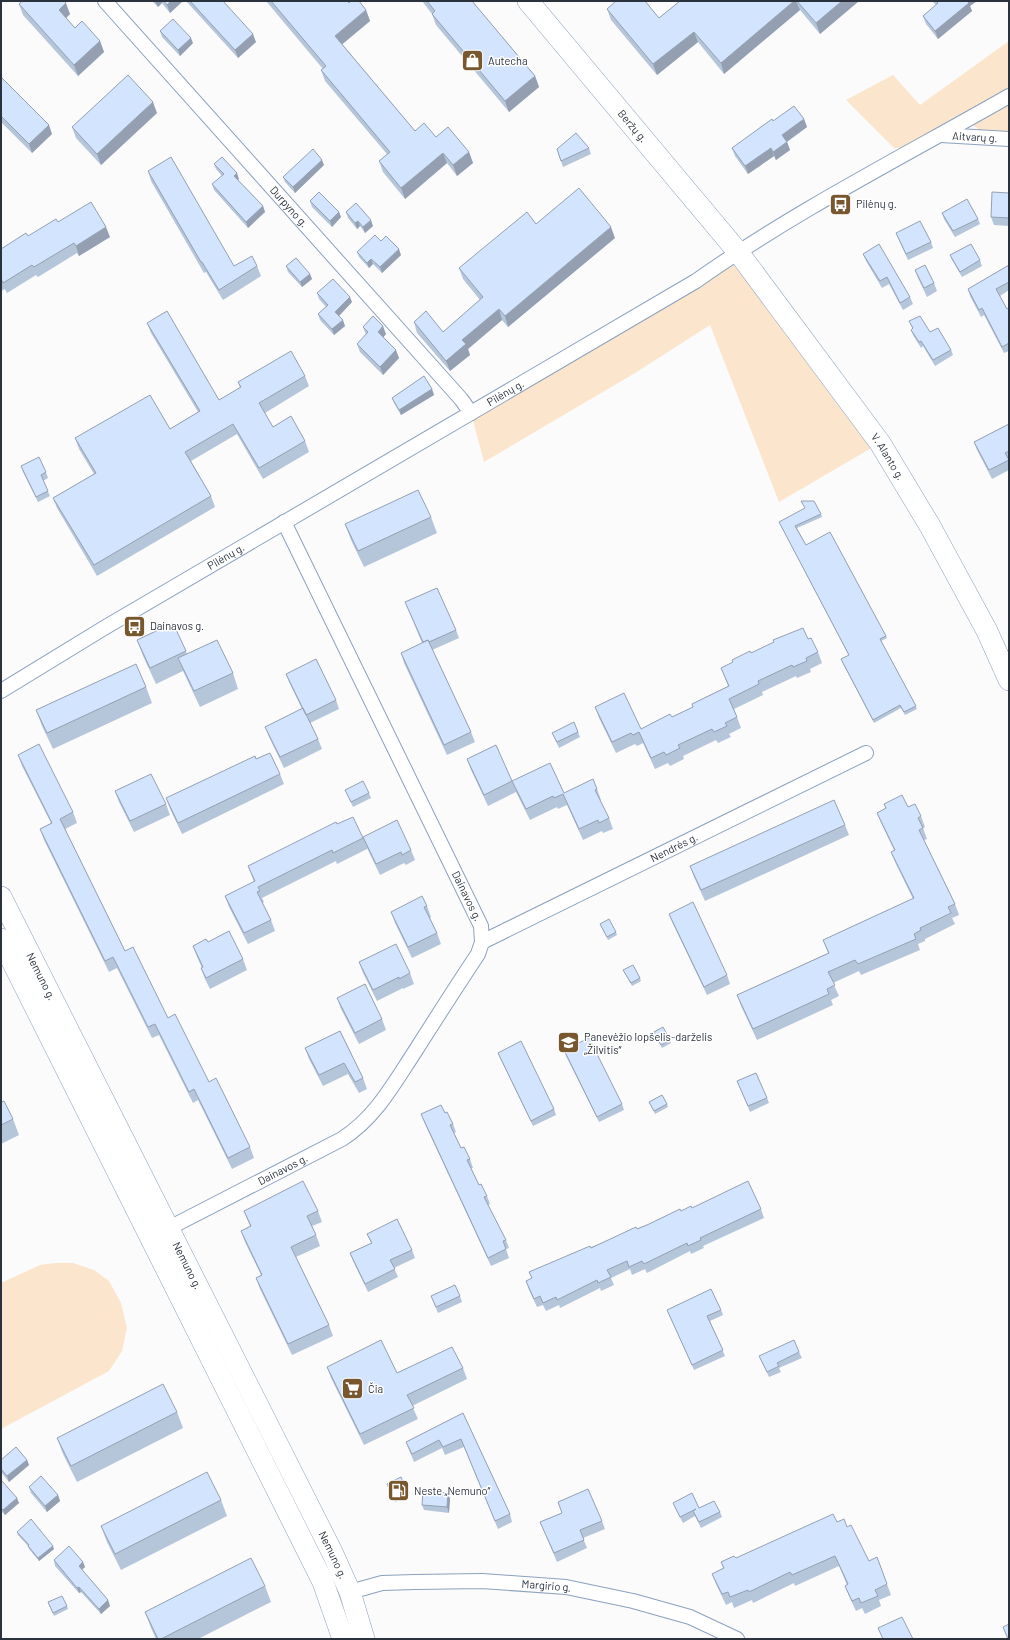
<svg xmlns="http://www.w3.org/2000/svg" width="1010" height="1640" font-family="Barlow,sans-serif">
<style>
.green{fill:#fbe5cc}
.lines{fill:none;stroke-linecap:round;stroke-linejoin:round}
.minor-casing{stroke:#8ba1bd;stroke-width:16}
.secondary-casing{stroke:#8ba1bd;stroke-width:22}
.minor{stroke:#fff;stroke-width:14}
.secondary{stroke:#fff;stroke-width:21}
.wall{fill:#b5c5da}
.shaded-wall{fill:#94a0b2}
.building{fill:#d3e5fe;stroke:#94a0b2}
.labels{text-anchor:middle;stroke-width:3;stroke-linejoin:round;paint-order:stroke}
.poi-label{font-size:11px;fill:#2a323e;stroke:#fff;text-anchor:start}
.street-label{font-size:11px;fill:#2a323e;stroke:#fff}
</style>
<rect width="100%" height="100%" fill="#fbfbfb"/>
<!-- green -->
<path class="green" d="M1009,41V137L985,134L962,117L902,148H894L846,100L893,75L920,105Z
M738,252L880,443L779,502L710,325L635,373L484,462L471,413Z
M55,1263H73L94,1270L109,1281L121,1303L127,1328L122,1351L109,1371L1,1429V1283L40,1265Z"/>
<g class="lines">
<defs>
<g id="minor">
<path id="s1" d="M105,1L461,399L471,413"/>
<path id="s2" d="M941,135L1009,139"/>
<path id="s3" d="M1,691L104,628L696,281C795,211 904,156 1009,96"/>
<path id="s4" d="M482,942L866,753"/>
<path id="s5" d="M169,1228L342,1139C375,1118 393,1085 414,1053C435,1020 456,987 478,954L482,942L481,926L284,522"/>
<path id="s6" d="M350,1592L382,1583L415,1582L482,1581L566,1587L633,1601L690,1617L737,1639"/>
</g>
<g id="secondary">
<path id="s7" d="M528,1L738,252L880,443L930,526L987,631L1009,680"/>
<path id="s8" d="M1,897L332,1552L350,1592L364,1639"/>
<path d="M1,939L323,1582L343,1639"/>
</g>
</defs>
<!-- minor casing -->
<use href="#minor" class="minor-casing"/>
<!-- secondary casing -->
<use href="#secondary" class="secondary-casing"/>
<!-- minor -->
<use href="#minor" class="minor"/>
<!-- secondary -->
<use href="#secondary" class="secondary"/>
</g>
<!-- wall -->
<path class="wall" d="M152,1H183L170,13L162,3L158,7Z
M186,1H223L256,42L238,58Z
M266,1H348L349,3L366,10L370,21L342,44L415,131L436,137L469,152L473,163L457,176L447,163L405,199L383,172L379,161L387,154L325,81L321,70L323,69Z
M422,1H472L535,76L539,87L509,112L436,25L432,14Z
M680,1H859L820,34L800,10L724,74L698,42L657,75L611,20L607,9L659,18Z
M932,1H977L970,6L972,11L938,39L926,24L923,16L936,5Z
M19,4L70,14L66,18L75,28L100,41L104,52L78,76L23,15Z
M160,31L193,43L180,56L162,37Z
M1,77L52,134L32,153L1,122Z
M157,113L101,165L76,138L72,127Z
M804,119L807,127L787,142L790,150L776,160L774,156L748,174L735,156L732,148L773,121Z
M589,148L591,154L563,167L557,149Z
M214,164L239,179L238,180L263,206L265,212L248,228L214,190L212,184L222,176L216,169Z
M324,165L295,193L285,182L283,177Z
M148,171L234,266H257L261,276L223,300L206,272L204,273L151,181Z
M1009,193V226L994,225L991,217Z
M310,201L339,212L341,217L332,227L312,207Z
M346,212L373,226L365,233L360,226L357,229L348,218Z
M942,213L978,219L980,224L955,237L944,219Z
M58,222L110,237L79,256L77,253L38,277L36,275L7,293L5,289L1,291V249Z
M536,224L615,238L508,327L502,320L468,349L470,355L450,371L417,333L414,322L443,332L480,300L463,279L459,268Z
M896,233L931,242L933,248L908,260L898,238Z
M381,241L401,255L382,273L373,264L369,268L359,257L357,252Z
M863,254L910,297L913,304L903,310L889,284L882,288L866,261Z
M950,255L980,260L982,266L962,277L952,260Z
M1009,265V290L1000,296L1007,309L1009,308V351L1004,353L984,315L981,317L970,296L968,289Z
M286,266L310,274L312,279L302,287L288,272Z
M915,270L934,283L937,291L927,297L918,278Z
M317,293L352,302L339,316L345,326L334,335L320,320L318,314L326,307L319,299Z
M909,321L930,332L951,350L953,355L935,366L923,346L921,348L913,335L911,330L913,329Z
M147,323L219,400L240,388L238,382L305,376L309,386L265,413L273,427L305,441L309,452L263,479L237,434L191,461L211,496L215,507L97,576L57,508L53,498L94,474L79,449L75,438L170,429L198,412L151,333Z
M363,327L386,334L383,337L399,358L383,375L360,352L357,344L366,335Z
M432,389L434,395L401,415L394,403L392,398Z
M1009,424V470L992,479L977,450L974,442Z
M21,466L46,472L48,478L43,481L50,496L38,502L23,472Z
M821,514L822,517L797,528L806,545L886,636L887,638L881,641L917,709L905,715L901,708L874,723L842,662L841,659L849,656L779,522Z
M431,517L437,533L364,567L351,540L345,524Z
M405,602L456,630L459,638L432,650L471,732L475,742L447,755L404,663L401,653L422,643Z
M173,623L187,654L233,673L238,689L200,707L183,671L156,684L143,656L137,640Z
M808,639L818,652L822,663L810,669L811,672L797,678L796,676L762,692L763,695L734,709L741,728L729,734L731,737L718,743L716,740L683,756L684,759L670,766L668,763L655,769L643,743L637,746L635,744L616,753L599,718L595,707L641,729L672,717L693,707L692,704L728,686L721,668L751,653Z
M286,674L336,700L339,709L310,723L318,739L322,749L284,768L269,737L265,727L302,709L289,682Z
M146,687L152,703L53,749L42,726L36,710Z
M578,732L580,737L559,748L552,733Z
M18,755L73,812L77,823L65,829L125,951L250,1147L254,1158L232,1169L198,1100L193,1103L159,1035L152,1038L117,968L109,972L44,840L40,829L51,823L22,766Z
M467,759L512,781L564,793L597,789L601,800H600L609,818L613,829L603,833L602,831L583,840L567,805L558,809L557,807L530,820L516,792L488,806L471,770Z
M280,774L284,784L182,834L170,809L166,798Z
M345,790L369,793L371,798L353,807Z
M115,791L166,804L170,815L134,832L119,802Z
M884,804L921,816L925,827L923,828L927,839L924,840L955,904L959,915L952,918L955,924L925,939V941L918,944L920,950L861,975L859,971L833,983L839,996L831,1000L833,1005L757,1040L741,1006L737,995L828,953L823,940L913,899L895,862L891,852L894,850L881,823L877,813L886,808Z
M337,824L363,837L411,850L415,860L406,865L404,863L380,875L367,848V849L337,864L336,861L262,898L264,902L262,903L271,920L275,931L248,944L229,907L225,896L254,882L248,866Z
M845,825L849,835L705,901L694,877L690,866Z
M427,906L431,917L430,918L437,933L441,944L412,958L395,923L391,912Z
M669,914L727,975L730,984L707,995L672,922Z
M600,924L616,932L617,935L608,940Z
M208,942L243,959L247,970L210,989L205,979L201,968H202L197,957L193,946Z
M359,962L410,973L414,984L403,989V988L377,1001L363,973Z
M623,970L640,978L641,981L632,986Z
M337,998L382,1019L386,1030L359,1044L341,1009Z
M340,1031L363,1078L367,1089L359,1093L348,1074L323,1086L309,1059L305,1048Z
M654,1032L670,1040L671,1043L662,1048Z
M564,1050L622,1104L624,1110L599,1122L566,1056Z
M498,1053L554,1109L556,1115L533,1126L500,1058Z
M737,1081L767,1098L769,1103L750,1112Z
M1,1102L13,1119L19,1135L1,1144Z
M649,1102L667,1104L668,1107L655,1114Z
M445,1113L453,1124L456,1132L454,1133L461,1148L470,1159L473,1168H471L479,1185L487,1196L490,1204L488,1205L506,1240L509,1248L506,1249L509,1258L491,1266L424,1122L421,1114Z
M692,1208L761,1209L764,1218L703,1246L704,1248L691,1254L690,1251L647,1273L645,1269L632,1275L630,1269L611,1278L614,1285L601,1291L600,1288L560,1308L559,1305L546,1311L543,1305L537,1307L529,1290L526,1281L532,1279L529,1272L681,1211Z
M244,1211H318L322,1222L312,1226L316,1235L320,1246L296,1257L329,1325L333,1336L292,1355L260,1289L256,1278L261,1275L245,1242L241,1231L250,1226Z
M367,1234L412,1250L415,1258L394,1268L398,1277L368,1292L353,1261L350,1253L371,1243Z
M431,1296H460L462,1302L438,1313Z
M667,1310H721L723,1315L710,1321L725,1356L694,1370Z
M799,1352L802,1358L779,1368L781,1372L769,1377L759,1356Z
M327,1367L397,1373L463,1368L467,1379L412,1406L418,1419L364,1445L331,1378Z
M177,1412L183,1428L77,1482L63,1454L57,1438Z
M463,1413L510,1514L512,1522L498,1529L464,1447L445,1455L442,1448L414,1462L409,1450L406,1442Z
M1,1460H27L29,1465L9,1482L1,1472Z
M1,1481L19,1503L5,1515L1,1511Z
M29,1487L58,1495L60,1501L47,1512L31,1493Z
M388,1487L408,1493L409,1496L395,1502Z
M448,1493L450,1499L449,1513L424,1510L422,1505Z
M221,1500L227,1516L121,1570L107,1542L101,1526Z
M558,1502L602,1521L605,1529L583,1538L587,1548L557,1562L540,1522L562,1513Z
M673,1503L699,1508L720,1512L722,1517L701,1528L695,1516L683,1523L675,1508Z
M837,1522L847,1527L869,1561L877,1557L891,1595L879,1600L881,1606L865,1614L862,1608L856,1611L849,1596L845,1586L847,1585L839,1566L795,1586L794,1583L753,1603L752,1600L734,1608L732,1602L726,1605L716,1584L712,1574L723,1568L721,1562L736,1558Z
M17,1532L54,1549L39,1561L29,1549L28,1546L18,1535Z
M54,1560L83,1562L85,1567L82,1570L108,1600L110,1606L101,1614L81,1592L79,1593L55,1566Z
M265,1586L271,1602L198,1639H156L151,1628L145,1612Z
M49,1605L67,1606L68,1609L54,1616Z"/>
<!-- shaded-wall -->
<path class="shaded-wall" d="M155,1H161L162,3L158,7Z
M171,1H183L170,13L167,5Z
M794,1H796L800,10L724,74L721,63Z
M842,1H859L820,34L816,23Z
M967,1H977L970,6L972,11L938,39L935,31Z
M66,3L70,14L63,21L59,10Z
M366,10L370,21L339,47L335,36Z
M694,32L698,42L657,75L653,64Z
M253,34L256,42L238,58L235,50Z
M191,38L193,43L180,56L178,50Z
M100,41L104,52L78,76L74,65Z
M535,76L539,87L509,112L505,101Z
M153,102L157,113L101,165L97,154Z
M804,119L807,127L785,143L782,135Z
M49,125L52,134L32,153L29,144Z
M787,142L790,150L776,160L773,152Z
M771,148L774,156L748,174L745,166Z
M469,152L473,163L457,176L453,165Z
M443,153L447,163L405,199L401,188Z
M322,160L324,165L295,193L293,187Z
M237,173L239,179L236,182L234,176Z
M263,206L265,212L248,228L246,222Z
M339,212L341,217L332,227L330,221Z
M371,220L373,226L365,233L363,227Z
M358,221L360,226L357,229L355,223Z
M106,227L110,237L79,256L76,246Z
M611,227L615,238L508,327L505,316Z
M399,249L401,255L382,273L380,267Z
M371,259L373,264L369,268L367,263Z
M310,274L312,279L302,287L300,282Z
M350,297L352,302L337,318L335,312Z
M499,309L502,320L468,349L470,355L450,371L446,361L462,340Z
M343,320L345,326L334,335L332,329Z
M383,326L386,334L381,340L378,332Z
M396,350L399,358L383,375L380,367Z
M432,389L434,395L401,415L399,410Z
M27,1460L29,1465L9,1482L7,1476Z
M448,1493L450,1499L449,1513L447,1507Z
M58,1495L60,1501L47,1512L45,1506Z
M17,1498L19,1503L5,1515L3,1510Z
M53,1546L54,1549L39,1561L38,1558Z
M83,1562L85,1567L80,1571L79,1566Z
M79,1587L81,1592L79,1593L77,1588Z
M108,1600L110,1606L101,1614L99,1609Z"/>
<!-- building -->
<path class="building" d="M22,1H64L66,3L59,10L75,28L82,21L100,41L74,65L19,4Z
M164,1H171L167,5Z
M190,1H223L253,34L235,50Z
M271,1H348L349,3L351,1H359L366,10L335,36L415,131L424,123L436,137L448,127L469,152L453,165L443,153L401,188L379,161L390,152L321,70L326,66Z
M427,1H472L535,76L505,101L432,14L435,11Z
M616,1H645L659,18L680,1H794L721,63L694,32L653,64L607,9Z
M797,1H842L816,23Z
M936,1H967L969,3L935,31L923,16L938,3Z
M173,19L191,38L178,50L160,31Z
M128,75L153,102L97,154L72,127Z
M1,77L49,125L29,144L1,116Z
M794,106L804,119L782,135L787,142L773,152L771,148L745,166L732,148L772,119L773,121Z
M576,133L589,148L561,161L557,149Z
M313,149L322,160L293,187L283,177Z
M171,157L234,266L252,256L257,266L219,290L202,262H201L148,171Z
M222,157L237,173L234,176L263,206L246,222L212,184L224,174L214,164Z
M579,188L611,227L505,316L499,309L462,340L466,344L446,361L414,322L426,311L443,332L483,297L459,268L527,212L536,224Z
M319,192L339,212L330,221L310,201Z
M992,192L1009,193V218L991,217Z
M967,199L978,219L953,231L942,213Z
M91,202L106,227L76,246L74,243L34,267L32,265L3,283L1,279V249L26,233L28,236L56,219L58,222Z
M356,203L371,220L363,227L358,221L355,223L346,212Z
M920,221L931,242L906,254L896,233Z
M375,235L381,241L386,236L399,249L380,267L371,259L367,263L357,252Z
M879,244L910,297L900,303L887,277L880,281L863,254Z
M971,244L980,260L960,272L950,255Z
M296,258L310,274L300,282L286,266Z
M925,265L934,283L924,288L915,270Z
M1009,265V282L996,289L1007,309L1009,308V343L1002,347L982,308L979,310L968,289Z
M333,279L350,297L335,312L343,320L332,329L318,314L328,305L317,293Z
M167,311L219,400L241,387L238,382L291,351L305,376L259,403L273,427L291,416L305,441L259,468L233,424L185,452L211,496L94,565L53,498L96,473L75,438L150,395L170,429L200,411L147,323Z
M373,316L383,326L378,332L396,350L380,367L357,344L368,332L363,327Z
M920,316L930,332L938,328L951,350L933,360L921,341L919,342L911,330L913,328L909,321Z
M424,376L432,389L399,410L392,398Z
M1009,424V451L1005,453L1009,460L989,470L974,442Z
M39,457L46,472L41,475L48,491L36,497L21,466Z
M418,490L431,517L358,551L345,524Z
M801,501H814L821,514L795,526L806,545L830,532L886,636L880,639L916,706L904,712L900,705L873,720L841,659L849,655L779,522L805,508Z
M437,588L456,630L429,642L428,640L423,642L405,602Z
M173,623L186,651L150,668L137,640Z
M803,628L808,639L811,638L818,652L806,658L807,661L793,667L792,665L758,681L759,684L729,699L737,717L725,723L727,726L714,732L712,729L678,745L680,748L666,755L664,752L651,758L639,732L633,735L631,733L612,742L595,707L624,693L641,729L670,714L672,717L693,707L692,704L729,686L721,668L733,662L732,660L750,651L751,653L774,642L773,640Z
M217,640L233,673L194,691L178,658Z
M428,640L471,732L444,745L401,653Z
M316,659L336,700L306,715L286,674Z
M136,664L146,687L47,733L36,710Z
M303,708L318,739L280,757L265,727Z
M574,722L578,732L557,742L552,733Z
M39,744L73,812L60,819L125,951L133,947L168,1018L175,1014L209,1082L216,1078L250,1147L228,1158L194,1089L189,1092L155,1024L148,1027L113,957L105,961L40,829L52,823L18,755Z
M496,745L512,781L550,763L564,793L593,779L597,789L595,790L609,818L599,823L598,820L579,829L563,794L554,798L553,796L526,809L512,781L484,795L467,759Z
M270,753L280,774L178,823L166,798L255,756L256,759Z
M151,774L166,804L130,821L115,791Z
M363,781L369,793L351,802L345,790Z
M902,795L908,807L915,804L921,816L918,818L923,828L919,830L955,904L948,907L951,913L920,928L921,930L914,934L916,939L858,964L855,960L828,972L835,985L827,989L829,994L753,1029L737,995L829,953L823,940L914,898L891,852L895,850L877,813L886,808L884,804Z
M834,800L845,825L701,890L690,866Z
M353,817L363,838L333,853L332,850L258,887L260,891L257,892L271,920L244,933L225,896L255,881L248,866L336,822L337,824Z
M397,820L411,850L402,855L401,852L376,864L363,837Z
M422,896L427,906L424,907L437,933L408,947L391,912Z
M693,902L727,975L704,987L669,914Z
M609,919L616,932L607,937L600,924Z
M229,931L243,959L206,978L201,968L203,967L193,946L206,939L208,942Z
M396,944L410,973L399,979V977L373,990L359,962Z
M633,965L640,978L631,983L623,970Z
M365,984L382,1019L355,1033L337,998Z
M663,1027L670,1040L661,1045L654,1032Z
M340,1031L363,1078L355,1082L344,1063L319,1075L305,1048Z
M589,1038L622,1104L597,1117L564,1050Z
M521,1041L554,1109L531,1121L498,1053Z
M756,1073L767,1098L748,1106L737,1081Z
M662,1095L667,1104L654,1111L649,1102Z
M4,1101L13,1119L1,1125V1102Z
M441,1105L445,1113L447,1112L453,1124L450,1125L461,1148L464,1147L470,1159L467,1160L479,1185L481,1184L487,1196L484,1197L506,1240L503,1241L506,1249L488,1258L421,1114Z
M303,1181L318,1211L307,1216L316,1235L291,1247L329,1325L288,1344L256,1278L262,1275L241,1231L251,1226L244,1211Z
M748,1181L761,1209L700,1238L701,1240L688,1246L687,1243L644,1264L642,1261L629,1267L627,1261L607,1270L611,1277L598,1283L597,1280L557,1300L556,1297L543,1303L540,1296L534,1299L526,1281L532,1278L529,1272L590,1246L591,1248L636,1227L637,1229L647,1225L680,1209L681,1211L691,1206L692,1208Z
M397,1219L412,1250L390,1260L395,1269L365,1284L350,1253L372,1243L367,1234Z
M455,1285L460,1296L436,1307L431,1296Z
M711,1289L721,1310L707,1316L723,1350L692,1365L667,1310Z
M381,1340L397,1373L452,1347L463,1368L407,1395L414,1408L360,1434L327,1367Z
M794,1340L799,1352L777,1363L779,1366L767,1372L759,1356Z
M163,1384L177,1412L71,1466L57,1438Z
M463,1413L510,1514L495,1521L461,1439L443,1447L439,1440L412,1454L406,1442Z
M16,1447L27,1460L7,1476L1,1469V1460Z
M207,1472L221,1500L115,1554L101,1526Z
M41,1476L58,1495L45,1506L29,1487Z
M401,1477L408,1493L394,1500L387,1484Z
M1,1481H2L17,1498L3,1510L1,1508Z
M588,1489L602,1521L580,1530L584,1540L554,1553L540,1522L562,1513L558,1502Z
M423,1491L448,1493L447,1507L422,1505Z
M692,1493L699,1508L714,1501L720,1512L699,1522L693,1511L696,1509L680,1517L673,1503Z
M833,1514L837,1522L844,1519L847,1527L851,1525L869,1561L877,1557L887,1584L875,1590L878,1596L861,1603L859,1598L852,1601L845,1586L848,1584L835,1556L792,1575L790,1572L749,1592L748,1590L730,1597L728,1592L722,1594L712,1574L724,1568L721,1562L734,1556L736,1558Z
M31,1519L53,1546L38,1558L28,1546L29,1545L17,1532Z
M69,1546L83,1562L79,1566L108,1600L99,1609L79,1587L77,1588L54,1560Z
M251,1558L265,1586L161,1639H158L145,1612Z
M62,1596L67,1606L53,1613L48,1602Z
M902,1617L913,1639H883L878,1628Z
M1009,1624V1639H1008L1003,1627Z"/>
<!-- icons -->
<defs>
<symbol id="shop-square" viewBox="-11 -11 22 22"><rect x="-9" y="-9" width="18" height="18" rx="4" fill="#78572e" stroke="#fff"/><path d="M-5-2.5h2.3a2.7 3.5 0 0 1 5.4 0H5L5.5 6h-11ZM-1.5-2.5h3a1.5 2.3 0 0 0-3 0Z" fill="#fff"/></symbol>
<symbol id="bus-square" viewBox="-11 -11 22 22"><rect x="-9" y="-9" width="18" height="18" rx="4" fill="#78572e" stroke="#fff"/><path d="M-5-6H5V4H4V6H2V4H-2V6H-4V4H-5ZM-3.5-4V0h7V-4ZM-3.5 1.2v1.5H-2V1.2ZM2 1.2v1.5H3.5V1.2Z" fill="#fff"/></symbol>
<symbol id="school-square" viewBox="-11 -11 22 22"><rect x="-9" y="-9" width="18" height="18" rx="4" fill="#78572e" stroke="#fff"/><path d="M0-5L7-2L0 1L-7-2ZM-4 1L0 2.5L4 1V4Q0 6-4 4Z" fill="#fff"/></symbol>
<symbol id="supermarket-square" viewBox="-11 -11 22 22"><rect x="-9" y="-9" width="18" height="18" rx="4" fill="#78572e" stroke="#fff"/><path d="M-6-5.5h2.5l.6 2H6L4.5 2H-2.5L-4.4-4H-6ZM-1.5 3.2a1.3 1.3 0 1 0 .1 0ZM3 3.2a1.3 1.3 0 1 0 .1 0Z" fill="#fff"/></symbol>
<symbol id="fuel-square" viewBox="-11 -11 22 22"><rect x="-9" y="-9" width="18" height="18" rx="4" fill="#78572e" stroke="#fff"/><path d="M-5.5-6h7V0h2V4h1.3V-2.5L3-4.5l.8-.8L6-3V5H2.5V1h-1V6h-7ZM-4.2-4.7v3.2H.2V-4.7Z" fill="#fff"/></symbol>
</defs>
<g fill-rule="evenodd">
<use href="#shop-square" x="460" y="48" width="25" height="25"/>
<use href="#bus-square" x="828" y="192" width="25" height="25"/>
<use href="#bus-square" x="122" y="614" width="25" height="25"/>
<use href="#school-square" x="556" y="1030" width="25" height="25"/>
<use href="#supermarket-square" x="340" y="1376" width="25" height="25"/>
<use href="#fuel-square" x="386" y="1478" width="25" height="25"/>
</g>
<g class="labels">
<!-- poi labels -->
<g class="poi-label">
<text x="488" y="65">Autecha</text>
<text x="856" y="208">Pilėnų g.</text>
<text x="150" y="630">Dainavos g.</text>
<text x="584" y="1041">Panevėžio lopšelis-darželis<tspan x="584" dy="13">„Žilvitis“</tspan></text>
<text x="368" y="1393">Čia</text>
<text x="414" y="1495">Neste „Nemuno“</text>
</g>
<!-- street labels -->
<g class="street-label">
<text dy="4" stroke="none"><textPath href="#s7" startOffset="163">Beržų g.</textPath></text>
<text dy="4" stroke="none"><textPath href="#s2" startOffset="34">Aitvarų g.</textPath></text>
<text dy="4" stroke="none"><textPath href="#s1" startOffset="276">Durpyno g.</textPath></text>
<text dy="4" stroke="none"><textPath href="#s3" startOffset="586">Pilėnų g.</textPath></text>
<text dy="4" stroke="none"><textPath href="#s7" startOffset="581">V. Alanto g.</textPath></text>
<text dy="4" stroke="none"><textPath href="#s3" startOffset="262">Pilėnų g.</textPath></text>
<text dy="4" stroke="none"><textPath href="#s4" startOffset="214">Nendrės g.</textPath></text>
<text transform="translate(467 896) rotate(64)" y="4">Dainavos g.</text>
<text dy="4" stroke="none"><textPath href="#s8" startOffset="89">Nemuno g.</textPath></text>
<text dy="4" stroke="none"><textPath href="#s5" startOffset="128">Dainavos g.</textPath></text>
<text dy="4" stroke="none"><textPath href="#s8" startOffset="413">Nemuno g.</textPath></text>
<text dy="4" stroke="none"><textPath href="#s8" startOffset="737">Nemuno g.</textPath></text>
<text dy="4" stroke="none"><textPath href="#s6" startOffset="198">Margirio g.</textPath></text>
</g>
</g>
<!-- border -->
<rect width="1010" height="1640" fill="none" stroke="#2a323e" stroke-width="4"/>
</svg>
